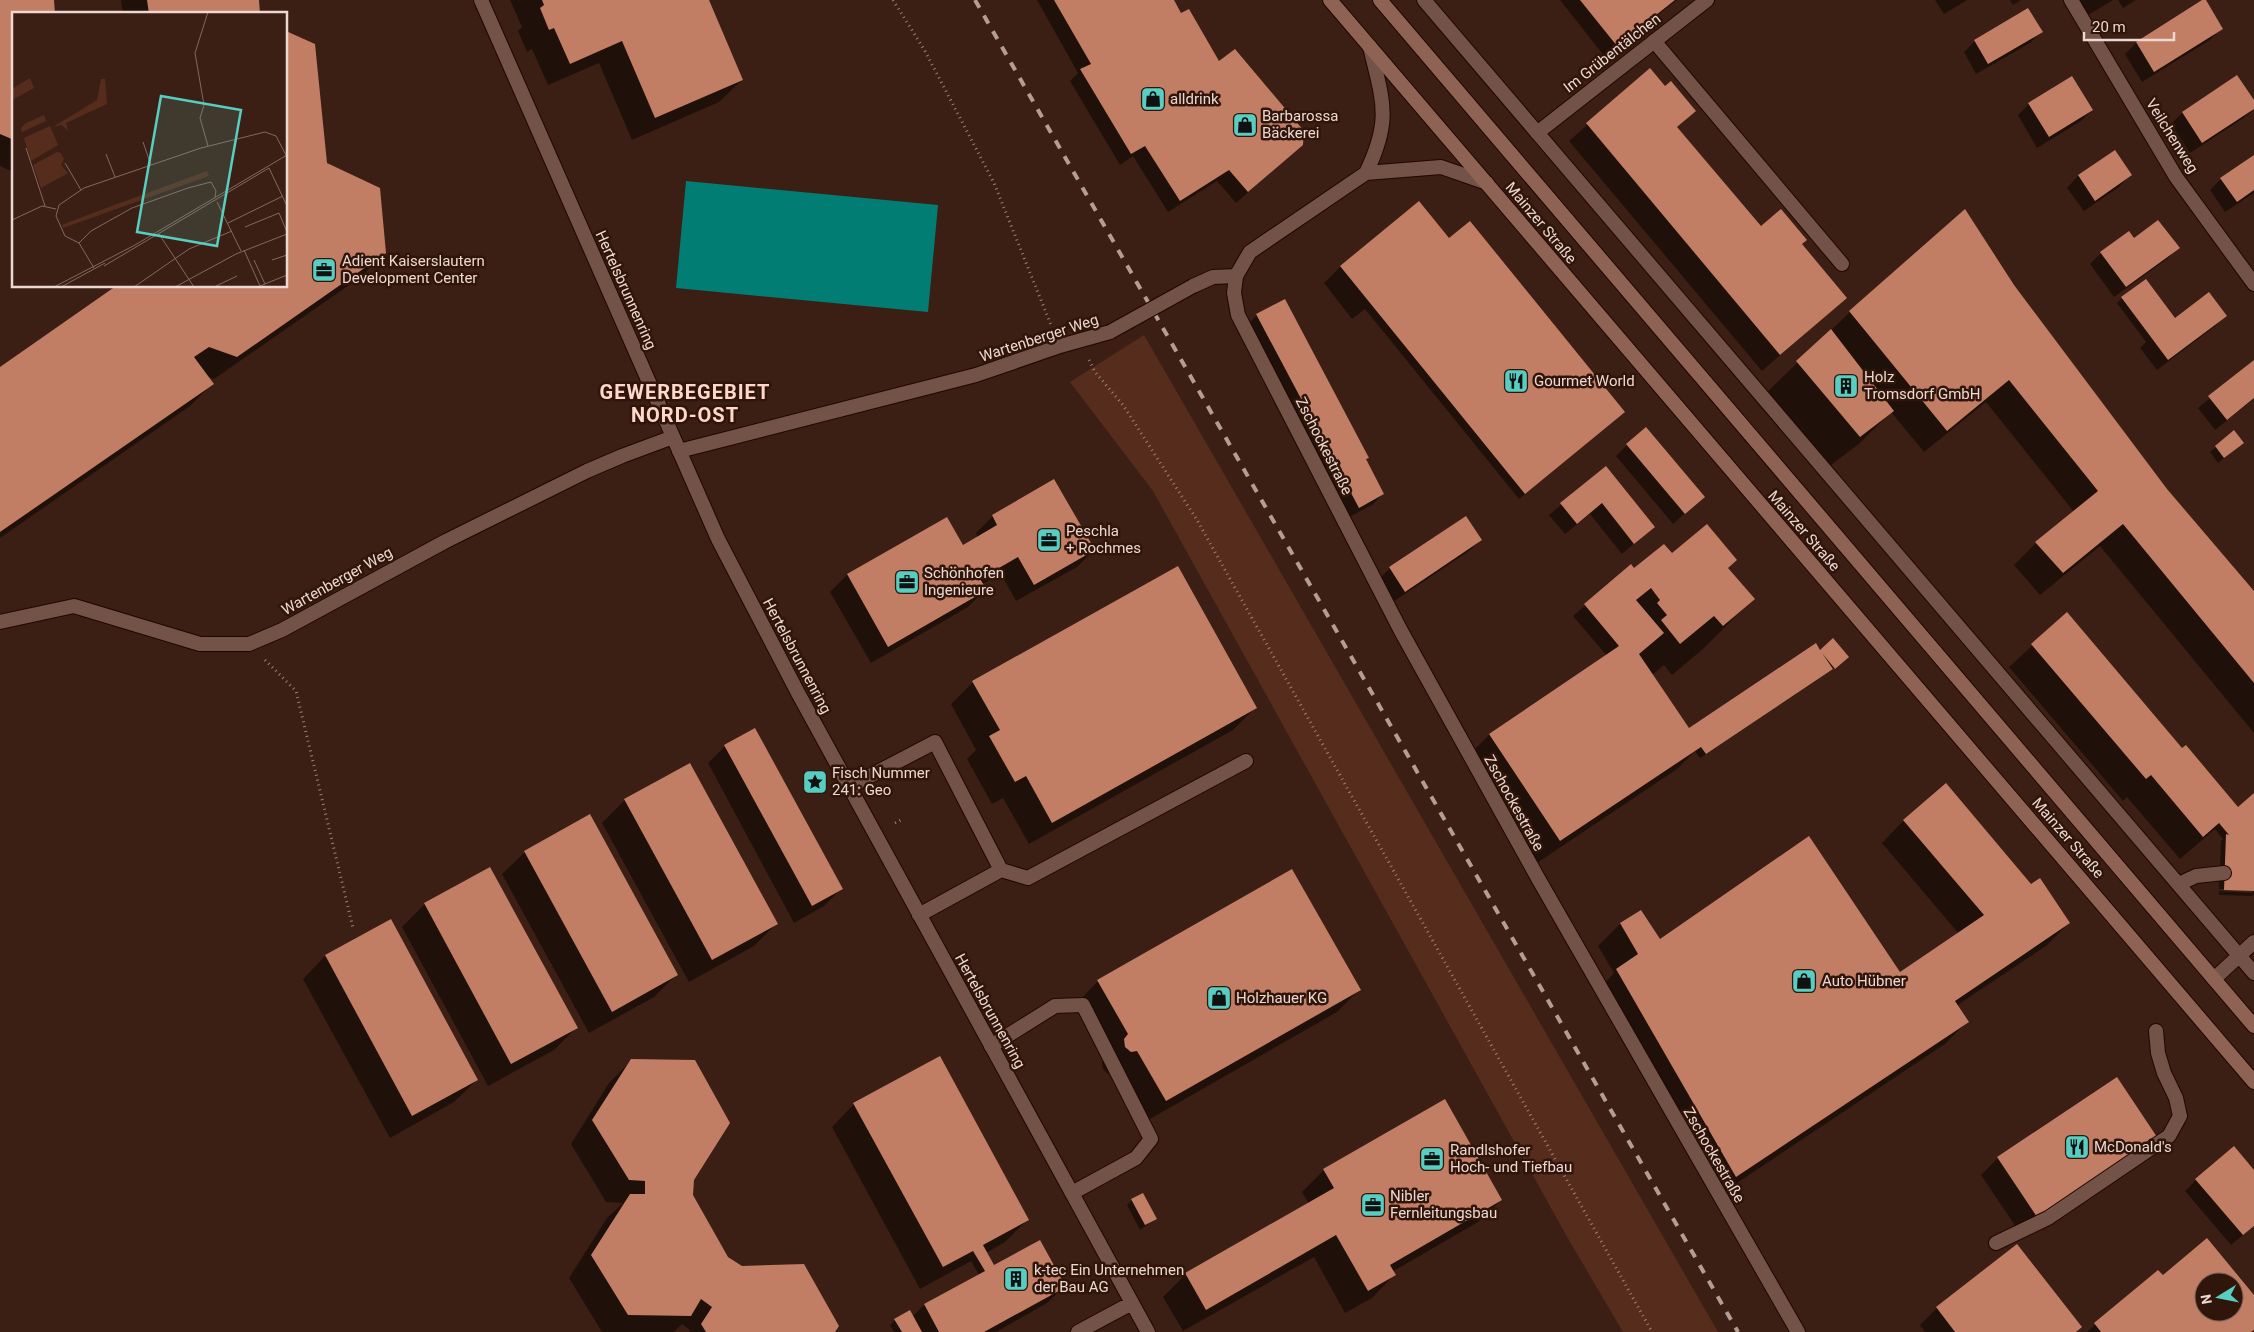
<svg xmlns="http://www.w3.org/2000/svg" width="2254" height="1332" font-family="Roboto,sans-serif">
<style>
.green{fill:#562c1d}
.water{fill:#017d74}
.shadow{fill:#0007;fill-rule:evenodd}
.building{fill:#c27d65;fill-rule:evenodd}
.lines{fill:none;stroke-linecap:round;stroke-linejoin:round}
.service-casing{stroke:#210701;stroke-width:16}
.minor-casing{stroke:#210701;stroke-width:16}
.secondary-casing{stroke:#210701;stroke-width:16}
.path{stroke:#998279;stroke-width:3;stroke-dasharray:1 4;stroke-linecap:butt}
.service{stroke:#735247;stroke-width:14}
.minor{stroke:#735247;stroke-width:14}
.secondary{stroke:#8f6354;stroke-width:14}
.rail{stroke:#b39d95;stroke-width:4;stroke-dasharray:9 9;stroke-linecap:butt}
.service-bridge-casing{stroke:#210701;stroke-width:16;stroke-linecap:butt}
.service-bridge{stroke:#735247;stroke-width:14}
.labels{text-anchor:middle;stroke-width:5;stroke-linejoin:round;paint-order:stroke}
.street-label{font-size:15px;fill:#ecd8d1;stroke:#30150b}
.poi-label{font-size:15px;fill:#ecd8d1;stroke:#30150b;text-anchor:start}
.district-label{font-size:20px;font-weight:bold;letter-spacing:1px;fill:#ffd8ca;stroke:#30150b}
.inset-road{fill:none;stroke:#826960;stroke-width:1}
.view{fill:#57cec1;fill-opacity:0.15;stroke:#57cec1;stroke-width:2.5}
.inset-edge{fill:none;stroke:#ecd8d1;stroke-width:2.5}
</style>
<rect width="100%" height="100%" fill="#3b1f14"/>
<!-- green -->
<path class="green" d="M1144,335L1718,1332H1623L1566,1235L1153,491L1070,382Z"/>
<!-- water -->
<path class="water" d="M686,181L938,205L928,312L676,288Z"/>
<!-- shadow -->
<path class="shadow" d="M0,0H53L14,14V172L0,166Z
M121,0H258L259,14H123Z
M510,0H707L742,80L719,102L632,140L599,63L548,85L532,49L527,52L518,31L522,27Z
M1037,0H1172L1180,14L1219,63L1302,145L1236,203L1217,181L1168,212L1133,156L1120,165L1070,81L1078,73Z
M1560,0H1677L1605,57Z
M1935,0H1967L1944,14Z
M2010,0H2021L2013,5Z
M2065,0H2113L2078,21Z
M2118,0H2136L2123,8Z
M2221,28L2210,40L2142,82L2125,54L2136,43Z
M2041,32L2030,43L1976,74L1964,52L1975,41Z
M1650,70L1665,88L1694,111L1677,128L1761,227L1801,244L1846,298L1762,371L1569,141Z
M2237,77L2254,102V109L2245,117L2190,153L2171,124L2182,113Z
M2029,104L2092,110L2081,121L2037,148L2018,115Z
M2114,152L2130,175L2119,187L2084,211L2067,188L2078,176Z
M2254,156V193L2225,212L2210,190L2221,179Z
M326,164L384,253L362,276L214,379L207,376L212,384L190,406L0,538V368L286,286Z
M1449,240L1618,417L1519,499L1365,309L1352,319L1324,283L1341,266Z
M2178,248L2167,259L2114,297L2090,264L2101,253Z
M2013,285L2166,489L2254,593V733L2100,546L2040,595L2014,565L2036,543L2074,512L1986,402L1924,452L1891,412L1860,443L1827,468L1765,394L1850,312Z
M2122,298L2169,322L2225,316L2214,327L2157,370L2140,348L2146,342L2117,303Z
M1257,315L1367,458L1365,460L1383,494L1372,505L1347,518L1240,332Z
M2254,362V399L2215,430L2198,408Z
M2234,432L2242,443L2218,463L2210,452Z
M1627,445L1703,497L1673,524L1616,456Z
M1606,468L1653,527L1622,554L1590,514L1565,534L1549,515Z
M993,516L1094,550L1077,567L1016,601L1001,574L982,584L985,590L968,607L871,663L830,592L847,575L946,519L962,547L978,538L976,533Z
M1465,517L1481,540L1469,551L1393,602L1378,580L1390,568Z
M1671,555L1727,568L1753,599L1703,649L1672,675L1664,665L1652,675L1688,730L1819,652L1842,663L1700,758L1695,751L1677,769L1537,863L1467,757L1489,735L1607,656L1573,616L1631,566L1634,570Z
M2067,614L2182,750L2238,808L2254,794V894L2252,896L2219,895V891L2253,893V890L2219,889L2221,841L2223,839L2215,829L2180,859L2127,797L2123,801L2009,667Z
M973,682L1256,707L1233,730L1029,844L1003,798L992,804L967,759L976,750L951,704Z
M754,730L841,889L824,906L794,923L708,763L725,746Z
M690,765L776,924L754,946L689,982L602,823L625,800Z
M1904,820L2031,886L2069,923L2046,946L1956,1006L1967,1022L1945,1044L1713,1199L1595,993L1614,973L1598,946L1620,924L1641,911L1659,941L1900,974L1959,934L1882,843Z
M525,852L676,975L654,997L589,1033L502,874Z
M489,869L576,1028L554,1050L488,1086L402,927L425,904Z
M390,921L477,1080L454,1102L390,1138L303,979L325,956Z
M1098,981L1359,990L1337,1012L1143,1123L1114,1072L1108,1074L1103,1069L1102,1062L1106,1057L1076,1004Z
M632,1060L692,1180V1195L728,1258L834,1332H689L690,1330L682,1324L674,1332H602L569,1278L607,1218L623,1203L606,1202L571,1144L609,1083Z
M854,1104L1027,1220L1005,1242L986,1253L994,1267L1065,1286L1047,1303L996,1332H894L890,1325L895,1320L912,1317L924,1305L979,1275L971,1261L920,1289L832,1127Z
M2155,1136L2020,1233L1981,1175L1998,1158Z
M1324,1170L1501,1200L1478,1222L1392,1272L1394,1275L1372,1298L1345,1313L1314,1257L1183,1331L1163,1297L1186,1274L1309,1204L1302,1192Z
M2254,1172V1226L2231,1245L2185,1191L2196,1180Z
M1132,1200L1155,1219L1140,1230L1127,1205Z
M2207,1240L2254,1297L2253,1332H2087L2157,1271L2163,1277ZM2204,1282H2234V1312H2204Z
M2016,1245L2075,1332H1925L1920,1325L1937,1308Z"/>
<!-- building -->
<path class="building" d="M0,0H54L55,14H14V140L0,134Z
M147,0H259L260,14H149Z
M542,0H709L743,80L655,118L622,41L570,64L554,28L549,30L540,8L544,5Z
M1054,0H1174L1181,13L1189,9L1219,61L1235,49L1304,131L1303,145L1248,192L1229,170L1180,201L1145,146L1131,154L1080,69L1091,64Z
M1580,0H1675L1617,46Z
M2202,0H2206L2223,29L2154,72L2136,42Z
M2028,8L2043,32L1988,64L1974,40Z
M286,31L315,44L327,163L380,188L386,253L237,357L209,347L194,357L214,384L0,532V367L116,286H286Z
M1650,68L1665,86L1671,81L1696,111L1677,127L1761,226L1781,209L1807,240L1802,244L1847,298L1780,355L1586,123Z
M2237,75L2254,100V109L2202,143L2182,112Z
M2072,76L2093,110L2049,137L2028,103Z
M2115,150L2132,175L2095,201L2078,175Z
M2254,155V190L2237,202L2220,178Z
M1419,201L1449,238L1470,221L1625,412L1525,494L1340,266Z
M1965,209L2014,285L2167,489L2254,591V683L2123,524L2063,573L2035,542L2098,491L2009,380L1947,431L1849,311Z
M2158,220L2180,248L2126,287L2100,252L2129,231L2134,238Z
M2146,279L2175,318L2209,292L2227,316L2168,360L2121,297Z
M1285,299L1369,458L1366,459L1384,494L1359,508L1256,314Z
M1831,329L1894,411L1860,437L1796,361Z
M2254,360V398L2227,420L2208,396Z
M1646,427L1705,497L1685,514L1626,444Z
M2234,430L2244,443L2224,458L2215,446Z
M1606,466L1655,527L1634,544L1602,503L1577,524L1560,503Z
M1054,479L1095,550L1034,585L1018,557L980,579L987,590L888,647L847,574L947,517L963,545L997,525L992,515Z
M1466,516L1482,540L1405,592L1389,567Z
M1707,524L1737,560L1728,568L1755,599L1723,626L1714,616L1680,644L1661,620L1667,615L1657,603L1660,600L1651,588L1636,600L1664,633L1639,654L1689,728L1816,643L1820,650L1833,638L1849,657L1835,669L1822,653L1833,669L1706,754L1701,747L1560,841L1489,734L1619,646L1584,604L1631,564L1634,568L1664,544L1672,553Z
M1178,566L1257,708L1052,823L1026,776L1015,782L989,736L1000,730L972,681Z
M2067,612L2182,748L2186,745L2238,807L2254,793V891L2224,890L2226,834L2229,835L2219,823L2203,837L2151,775L2146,779L2031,644Z
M755,728L843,889L812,906L724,745Z
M690,763L778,924L712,960L624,799Z
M1946,783L2031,884L2040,878L2070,923L1955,1001L1969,1022L1736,1177L1616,969L1638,954L1620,923L1641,910L1660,939L1809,836L1900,972L1984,915L1903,820Z
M590,814L678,975L612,1012L524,851Z
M490,867L578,1028L511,1064L424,903Z
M1292,869L1361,990L1166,1101L1137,1051L1131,1052L1125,1047L1124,1039L1128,1034L1097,980Z
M391,919L478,1080L412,1116L325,955Z
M940,1056L1029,1220L983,1245L994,1265L1040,1240L1066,1287L984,1332H939L924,1304L985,1271L973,1251L943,1267L853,1103Z
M631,1059L695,1060L730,1123L694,1180L693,1195L728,1257L742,1266L804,1264L839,1326L835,1332H706L701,1324L712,1307L701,1299L691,1316L628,1315L591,1255L630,1194H645V1181L629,1180L592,1120Z
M2117,1077L2157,1137L2037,1217L1997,1157Z
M1445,1099L1502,1200L1390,1265L1396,1275L1368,1291L1336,1235L1206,1310L1185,1273L1334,1188L1323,1169Z
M2234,1146L2254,1170V1226L2243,1235L2195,1179Z
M1143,1193L1157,1219L1145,1225L1131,1199Z
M2207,1238L2254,1295V1330L2251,1332H2101L2094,1323L2158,1270L2163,1275ZM2204,1282H2234V1312H2204Z
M2017,1244L2082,1327L2076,1332H1955L1936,1307Z
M910,1310L922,1332H902L894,1319Z"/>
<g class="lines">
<defs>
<path id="service" d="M1654,41L1842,264
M1193,286L1213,277L1236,276
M679,451L976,375L1060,346L1110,332
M849,787L935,742L1001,870
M2179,884L2196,876L2224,873
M919,915L1001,870L1028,878L1246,761
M991,1046L1055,1006L1083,1005L1151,1139L1136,1158L1072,1193
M1996,1243L2048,1218L2169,1136L2180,1116L2176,1098L2164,1073L2158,1053L2156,1031"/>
<path id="minor" d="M481,0L718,539L798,693L1148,1332
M1424,0L2254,973
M2071,0L2176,177L2254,284
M1537,133L1707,0
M1366,173C1392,119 1383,102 1370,47
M1487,183L1441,167L1366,173L1250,252L1236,276L1234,293L1238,315L1401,631L1539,880L1798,1332
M0,622L74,606L200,644H249L282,630L446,541L587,471L622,456L673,437
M2214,979L2254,942
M1078,1332L1132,1303"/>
<path id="secondary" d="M1330,0L2254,1082
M1380,0L2254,1026"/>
</defs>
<!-- service casing -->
<use href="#service" class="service-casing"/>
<!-- minor casing -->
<use href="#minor" class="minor-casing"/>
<!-- secondary casing -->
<use href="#secondary" class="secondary-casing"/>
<!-- path -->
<path class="path" d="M893,0L925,51L994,183L1051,325
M1089,360L1095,372L1123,405L1197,520L1652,1332
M265,660L296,691L353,928
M895,823L903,819"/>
<!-- service -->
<use href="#service" class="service"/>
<!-- minor -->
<use href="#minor" class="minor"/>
<!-- secondary -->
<use href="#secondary" class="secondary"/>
<!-- rail -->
<path class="rail" d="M975,0L1738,1332"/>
<defs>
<path id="service-bridge" d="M1110,332L1193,286"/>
</defs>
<!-- service-bridge casing -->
<use href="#service-bridge" class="service-bridge-casing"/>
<!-- service-bridge -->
<use href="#service-bridge" class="service-bridge"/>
</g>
<!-- icons -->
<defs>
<symbol id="shop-square" viewBox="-11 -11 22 22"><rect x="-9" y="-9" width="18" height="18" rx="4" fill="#57cec1" stroke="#30150b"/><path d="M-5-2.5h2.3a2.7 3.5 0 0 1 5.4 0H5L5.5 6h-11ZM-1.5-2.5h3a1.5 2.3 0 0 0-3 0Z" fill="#111"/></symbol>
<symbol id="office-square" viewBox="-11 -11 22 22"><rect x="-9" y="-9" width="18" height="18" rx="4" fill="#57cec1" stroke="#30150b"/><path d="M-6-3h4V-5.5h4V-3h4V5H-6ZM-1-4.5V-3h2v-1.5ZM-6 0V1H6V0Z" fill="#111"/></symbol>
<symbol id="restaurant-square" viewBox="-11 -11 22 22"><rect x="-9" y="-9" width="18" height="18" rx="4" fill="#57cec1" stroke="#30150b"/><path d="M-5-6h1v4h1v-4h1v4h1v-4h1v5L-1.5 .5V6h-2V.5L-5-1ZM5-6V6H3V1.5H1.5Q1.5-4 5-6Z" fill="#111"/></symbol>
<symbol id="building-square" viewBox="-11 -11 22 22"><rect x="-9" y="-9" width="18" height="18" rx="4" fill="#57cec1" stroke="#30150b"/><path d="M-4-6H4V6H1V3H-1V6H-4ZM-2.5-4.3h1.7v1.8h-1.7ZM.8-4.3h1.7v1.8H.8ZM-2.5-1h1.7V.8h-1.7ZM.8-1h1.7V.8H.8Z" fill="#111"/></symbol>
<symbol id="sight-square" viewBox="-11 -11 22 22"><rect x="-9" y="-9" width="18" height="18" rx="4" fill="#57cec1" stroke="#30150b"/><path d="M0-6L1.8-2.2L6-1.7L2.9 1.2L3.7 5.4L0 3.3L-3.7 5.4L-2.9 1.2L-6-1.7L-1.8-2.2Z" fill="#111"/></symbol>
</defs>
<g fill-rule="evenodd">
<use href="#shop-square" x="1139" y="85" width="28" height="28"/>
<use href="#shop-square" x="1231" y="111" width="28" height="28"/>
<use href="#office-square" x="310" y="256" width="28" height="28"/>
<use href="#restaurant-square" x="1502" y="367" width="28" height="28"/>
<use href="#building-square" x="1832" y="372" width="28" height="28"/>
<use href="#office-square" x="1035" y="526" width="28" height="28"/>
<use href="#office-square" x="893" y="568" width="28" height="28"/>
<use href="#sight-square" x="801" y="768" width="28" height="28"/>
<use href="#shop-square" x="1790" y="967" width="28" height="28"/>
<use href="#shop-square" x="1205" y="984" width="28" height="28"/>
<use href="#restaurant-square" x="2063" y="1133" width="28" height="28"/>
<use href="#office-square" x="1418" y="1145" width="28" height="28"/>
<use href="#office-square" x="1359" y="1191" width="28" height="28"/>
<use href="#building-square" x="1002" y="1265" width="28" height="28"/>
</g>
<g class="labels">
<!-- street labels -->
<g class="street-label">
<text transform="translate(1612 53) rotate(-38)" y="5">Im Grübentälchen</text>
<text transform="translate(2172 136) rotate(58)" y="5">Veilchenweg</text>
<text transform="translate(1541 223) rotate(50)" y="5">Mainzer Straße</text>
<text transform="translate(626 290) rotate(66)" y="5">Hertelsbrunnenring</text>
<text transform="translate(1039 338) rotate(-18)" y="5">Wartenberger Weg</text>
<text transform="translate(1324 446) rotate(63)" y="5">Zschockestraße</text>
<text transform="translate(1804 531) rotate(49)" y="5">Mainzer Straße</text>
<text transform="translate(337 581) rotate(-29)" y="5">Wartenberger Weg</text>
<text transform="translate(797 656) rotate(62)" y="5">Hertelsbrunnenring</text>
<text transform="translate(1514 803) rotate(61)" y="5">Zschockestraße</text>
<text transform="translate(2068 838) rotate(49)" y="5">Mainzer Straße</text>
<text transform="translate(990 1011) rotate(61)" y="5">Hertelsbrunnenring</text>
<text transform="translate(1714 1155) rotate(60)" y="5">Zschockestraße</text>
</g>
<!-- poi labels -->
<g class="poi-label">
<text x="1170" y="104">alldrink</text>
<text x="1262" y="121">Barbarossa<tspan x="1262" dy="17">Bäckerei</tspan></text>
<text x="342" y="266">Adient Kaiserslautern<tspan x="342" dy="17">Development Center</tspan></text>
<text x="1864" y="382">Holz<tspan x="1864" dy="17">Tromsdorf GmbH</tspan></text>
<text x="1534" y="386">Gourmet World</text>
<text x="1066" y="536">Peschla<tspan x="1066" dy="17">+ Rochmes</tspan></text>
<text x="924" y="578">Schönhofen<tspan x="924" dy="17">Ingenieure</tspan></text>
<text x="832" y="778">Fisch Nummer<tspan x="832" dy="17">241: Geo</tspan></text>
<text x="1822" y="986">Auto Hübner</text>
<text x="1236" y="1003">Holzhauer KG</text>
<text x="2094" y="1152">McDonald's</text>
<text x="1450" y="1155">Randlshofer<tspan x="1450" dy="17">Hoch- und Tiefbau</tspan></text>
<text x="1390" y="1201">Nibler<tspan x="1390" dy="17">Fernleitungsbau</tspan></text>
<text x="1034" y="1275">k-tec Ein Unternehmen<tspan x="1034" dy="17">der Bau AG</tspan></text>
</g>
<!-- district labels -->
<g class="district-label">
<text x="685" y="399">GEWERBEGEBIET<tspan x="685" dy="23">NORD-OST</tspan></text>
</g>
</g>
<!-- overview -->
<g transform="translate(12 12)">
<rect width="275" height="275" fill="#3b1f14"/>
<path d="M18,66L22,76L0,88V77ZM89,67H93L95,92L54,111L56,119L50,113L41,115L85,88ZM32,103L34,109L10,120L9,116L14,111ZM38,114L46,133L19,149L12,126ZM45,140L49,141L52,147L49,153L56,161L29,176L21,153ZM195,159L197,164L51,216L50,213L78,202Z" fill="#562c1d"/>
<path class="inset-road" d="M131,130L139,153M196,134L188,106L192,93L183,41L196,0M14,136L33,194M94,142L103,165M53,151L69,178M205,190L229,239M0,208L30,194L44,197M216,211L271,184M233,215L267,201L275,220M147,222L182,275M67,231L79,219L120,196L176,176L199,170L204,179L203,185M232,238L248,274M242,248L253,272M260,248L275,243M92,254L257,156L275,194M82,256L67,231L53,224L44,204L47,193L72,176L189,136L253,120L264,124L274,143M248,274L275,263M42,275L123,233L275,143M49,275L93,251M122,275L177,237L220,219M163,275L224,242L275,222M202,275L225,264"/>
<path class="view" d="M149,84L229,98L205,234L125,220Z"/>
<rect width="275" height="275" class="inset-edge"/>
</g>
<!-- north arrow -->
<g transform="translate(2219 1297) rotate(260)"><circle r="24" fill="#30150b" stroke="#7b635a"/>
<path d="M0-4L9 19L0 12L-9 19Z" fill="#57cec1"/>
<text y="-8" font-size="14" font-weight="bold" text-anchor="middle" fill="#ecd8d1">N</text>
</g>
<!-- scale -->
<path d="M2084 32v8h90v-8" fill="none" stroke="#ecd8d1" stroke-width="2.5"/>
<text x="2092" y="32" font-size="15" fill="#ecd8d1" stroke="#30150b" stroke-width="4" paint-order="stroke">20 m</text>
</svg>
